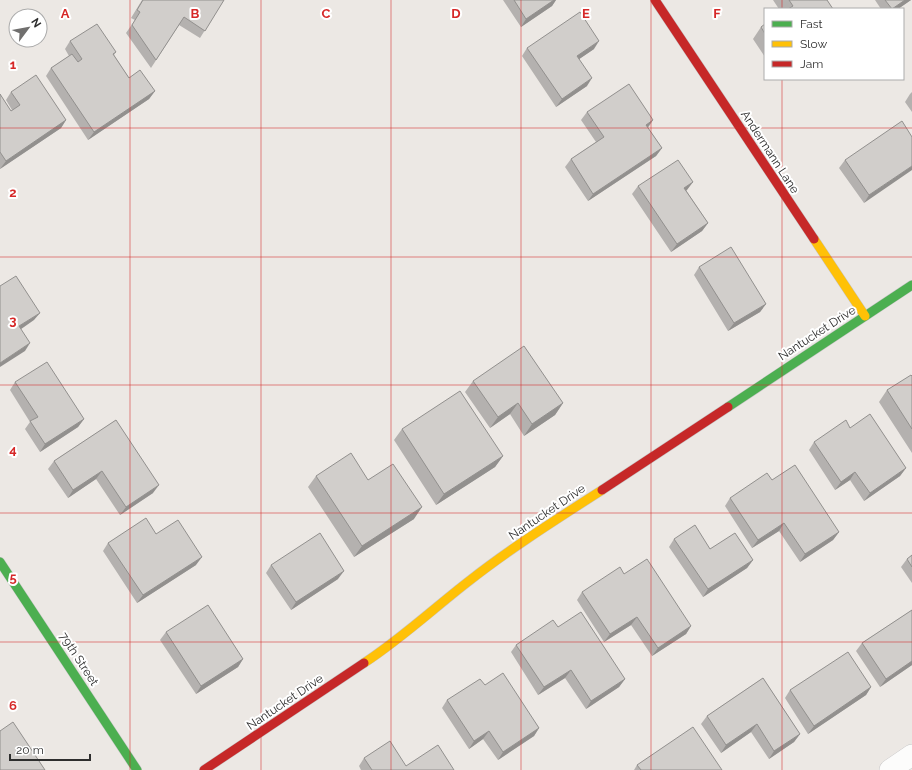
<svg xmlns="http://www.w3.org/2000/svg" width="912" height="770" font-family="Raleway,sans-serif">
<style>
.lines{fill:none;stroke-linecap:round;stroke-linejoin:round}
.street-casing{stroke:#c5c4c5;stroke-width:22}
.fast-casing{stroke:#c5c4c5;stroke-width:10}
.slow-casing{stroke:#c5c4c5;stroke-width:10}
.jam-casing{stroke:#c5c4c5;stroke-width:10}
.street{stroke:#fcfcfb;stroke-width:21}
.fast{stroke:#4caf50;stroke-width:9}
.slow{stroke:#ffc107;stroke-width:9}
.jam{stroke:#c62828;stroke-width:9}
.wall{fill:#b4b1af}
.shaded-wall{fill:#92908e}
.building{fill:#d1cecb;stroke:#92908e}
.grid{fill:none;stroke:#d62828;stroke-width:1;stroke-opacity:0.55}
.labels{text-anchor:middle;stroke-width:4;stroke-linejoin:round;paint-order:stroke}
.street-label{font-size:12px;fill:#2e2e2e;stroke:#fff}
.grid-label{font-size:13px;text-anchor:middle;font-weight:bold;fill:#d62828;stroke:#fff;stroke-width:4;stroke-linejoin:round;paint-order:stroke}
</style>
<rect width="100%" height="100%" fill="#ece8e4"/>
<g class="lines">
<defs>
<path id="street" d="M890,770L912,755"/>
<path id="fast" d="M728,407L912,285
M0,562L137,770"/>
<path id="slow" d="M814,239L865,316
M364,663C401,639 434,608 469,581C511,548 557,519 602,490"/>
<path id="jam" d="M655,0L814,239
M602,490L728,407
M204,770L364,663"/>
</defs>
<!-- street casing -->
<use href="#street" class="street-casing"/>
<!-- fast casing -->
<use href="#fast" class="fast-casing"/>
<!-- slow casing -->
<use href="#slow" class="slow-casing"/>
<!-- jam casing -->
<use href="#jam" class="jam-casing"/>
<!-- street -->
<use href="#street" class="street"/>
<!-- fast -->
<use href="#fast" class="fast"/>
<!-- slow -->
<use href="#slow" class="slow"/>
<!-- jam -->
<use href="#jam" class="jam"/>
</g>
<!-- wall -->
<path class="wall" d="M142,0H224L200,38L179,25L151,68L126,33L135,20L131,18Z
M503,0H556L552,6L521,27Z
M773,0H827L833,9H779Z
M875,0H911L898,9H881Z
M765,24V57L753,39L761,27Z
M70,41L116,52L114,55L129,78L155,91L149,99L88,140L46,76L51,68L69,56L65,49Z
M527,48L594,49L579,59L587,86L556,107L522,56Z
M11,92L66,120L61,128L0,169V94L11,111L12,110L6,100Z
M912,92V112L905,102L910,94Z
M587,112L653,120L648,128L662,148L656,156L588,201L565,167L571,159L596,142L581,120Z
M912,137L864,203L839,168L845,160Z
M693,182L686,190L708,223L702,231L671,252L632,194L638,186Z
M699,267L766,304L760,312L728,331L694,275Z
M912,376V453L879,402L887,390Z
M473,381L563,403L555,415L524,436L510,414L490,428L465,392Z
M15,382L84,419L78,427L40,452L25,429L30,422L10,390Z
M116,420L153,493L120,515L96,479L68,498L48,469L54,461Z
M850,428L906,468L900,476L864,501L850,480L835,490L809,450L814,442Z
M402,429L503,456L495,467L436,505L394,440Z
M316,476L368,480L414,519L354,557L308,487Z
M772,480L839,532L833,540L800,562L779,531L752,548L725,506L730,498Z
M156,534L196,565L137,603L103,551L108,543Z
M674,539L710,549L753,560L747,568L703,597L669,547Z
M912,555V583L901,567L907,559Z
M271,565L338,579L291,610L266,573Z
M624,574L691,626L686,634L652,656L631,625L604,642L577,600L582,592Z
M912,610V665L880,687L856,651L862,643Z
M558,627L625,679L619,687L586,709L565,678L538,695L511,652L516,645Z
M166,632L243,659L238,667L196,694L160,640Z
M763,678L800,734L794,742L769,759L751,732L721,753L701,724L707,716Z
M485,685L539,728L534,736L498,760L483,739L469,749L442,708L447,700Z
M871,687L866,695L808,734L785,698L790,690Z
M364,758L406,766L454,770H361L359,766Z
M637,765L722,770H634Z"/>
<!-- shaded-wall -->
<path class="shaded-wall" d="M554,0H556L552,6L521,27L526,19Z
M905,0H911L898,9H892Z
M599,41L594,49L572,64L577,56Z
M592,78L587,86L556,107L562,99Z
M155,91L149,99L88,140L94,132Z
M66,120L61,128L0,169L6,161Z
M653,120L647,128L646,125Z
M662,148L656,156L588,201L593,194Z
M912,166V170L864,203L869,195Z
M693,182L687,190L679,196L684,188Z
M708,223L702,231L671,252L677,244Z
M766,304L760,312L728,331L734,323Z
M40,313L34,320L14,334L19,326Z
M30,343L25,351L0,367V363Z
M518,403L510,414L490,428L498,417Z
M563,403L555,415L524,436L532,424Z
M84,419L78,427L40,452L45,444Z
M503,456L495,467L436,505L444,494Z
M906,468L900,476L864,501L870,493Z
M102,471L96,479L68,498L73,490Z
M855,472L850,480L835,490L841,482Z
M159,485L153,493L120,515L126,507Z
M422,507L414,519L354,557L362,546Z
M784,523L779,531L752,548L758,540Z
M839,532L833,540L800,562L805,554Z
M202,557L196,565L137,603L143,595Z
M753,560L747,568L703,597L708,589Z
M344,571L338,579L291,610L296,602Z
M637,617L631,625L604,642L610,634Z
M691,626L686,634L652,656L658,648Z
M243,659L238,667L196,694L201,686Z
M912,661V665L880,687L886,679Z
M571,670L565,678L538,695L544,687Z
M625,679L619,687L586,709L591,701Z
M871,687L866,695L808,734L814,726Z
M757,724L751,732L721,753L726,745Z
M539,728L534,736L498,760L503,752Z
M489,731L483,739L469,749L474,741Z
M800,734L794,742L769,759L774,751Z"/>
<!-- building -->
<path class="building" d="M143,0H224L205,31L184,17L156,60L132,25L140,12L137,10Z
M514,0H554L526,19Z
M789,0H827L833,9H788L793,6Z
M885,0H905L892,9Z
M580,12L599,41L577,56L592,78L562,99L527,48Z
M97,24L116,52L113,54L129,78L140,70L155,91L94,132L51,68L72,54L78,62L82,59L70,41Z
M765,24V34L761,27Z
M36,75L66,120L6,161L0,152V94L11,111L20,105L11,92Z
M629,84L653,120L646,125L662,148L593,194L571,159L604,137L587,112Z
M902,121L912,137V166L869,195L845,160Z
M678,160L693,182L684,188L708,223L677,244L638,186Z
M731,247L766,304L734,323L699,267Z
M16,276L40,313L19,326L30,343L0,363V286Z
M524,346L563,403L532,424L518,403L498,417L473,381Z
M47,362L84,419L45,444L30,421L38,417L15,382Z
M911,375L912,376V429L887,390Z
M460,391L503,456L444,494L402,429Z
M870,414L906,468L870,493L855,472L841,482L814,442L846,420L850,428Z
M116,420L159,485L126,507L102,471L73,490L54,461Z
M351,453L368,480L393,464L422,507L362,546L316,476Z
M795,465L839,532L805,554L784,523L758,540L730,498L767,473L772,480Z
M146,518L156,534L178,520L202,557L143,595L108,543Z
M695,525L710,549L735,533L753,560L708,589L674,539Z
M320,533L344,571L296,602L271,565Z
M912,555V567L907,559Z
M647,559L691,626L658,648L637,617L610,634L582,592L620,567L624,574Z
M208,605L243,659L201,686L166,632Z
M912,610V661L886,679L862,643Z
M581,612L625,679L591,701L571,670L544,687L516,645L553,620L558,627Z
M848,652L871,687L814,726L790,690Z
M503,673L539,728L503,752L489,731L474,741L447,700L480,679L485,685Z
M763,678L800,734L774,751L757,724L726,745L707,716Z
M13,722L45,770H0V731Z
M693,727L722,770H641L637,765Z
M390,741L406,766L438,745L454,770H372L364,758Z"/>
<!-- grid -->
<path class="grid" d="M130,0V770M261,0V770M391,0V770M521,0V770M651,0V770M782,0V9M782,79V770M0,128H912M0,257H912M0,385H912M0,513H912M0,642H912"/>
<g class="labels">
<!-- street labels -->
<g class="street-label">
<text transform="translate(770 152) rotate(57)" y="4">Andermann Lane</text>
<text transform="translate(817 333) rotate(-33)" y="4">Nantucket Drive</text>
<text transform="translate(547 512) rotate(-34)" y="4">Nantucket Drive</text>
<text transform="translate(79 659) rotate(57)" y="4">79th Street</text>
<text transform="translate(285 702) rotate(-34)" y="4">Nantucket Drive</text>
</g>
</g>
<g class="grid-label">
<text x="65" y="18">A</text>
<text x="195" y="18">B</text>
<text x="326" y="18">C</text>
<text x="456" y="18">D</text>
<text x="586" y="18">E</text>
<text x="717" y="18">F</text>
<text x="13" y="69">1</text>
<text x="13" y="197">2</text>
<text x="13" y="325">3</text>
<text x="13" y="454">4</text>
<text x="13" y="582">5</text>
<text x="13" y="710">6</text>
</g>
<!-- legend -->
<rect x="764" y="8" width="140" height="72" fill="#ffffff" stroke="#ababab"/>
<rect x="772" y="21" width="20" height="6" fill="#4caf50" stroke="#ababab"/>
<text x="800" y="28" font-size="12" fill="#2e2e2e">Fast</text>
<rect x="772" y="41" width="20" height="6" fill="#ffc107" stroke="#ababab"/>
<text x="800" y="48" font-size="12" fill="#2e2e2e">Slow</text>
<rect x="772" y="61" width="20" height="6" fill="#c62828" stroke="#ababab"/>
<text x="800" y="68" font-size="12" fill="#2e2e2e">Jam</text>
<!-- north arrow -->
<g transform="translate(28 28) rotate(58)"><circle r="19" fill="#ffffff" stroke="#ababab"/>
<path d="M0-3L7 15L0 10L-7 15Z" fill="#706f6e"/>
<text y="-6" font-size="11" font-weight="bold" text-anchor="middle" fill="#2e2e2e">N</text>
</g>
<!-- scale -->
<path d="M10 754v6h80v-6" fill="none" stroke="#2e2e2e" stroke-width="2"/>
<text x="16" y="754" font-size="12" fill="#2e2e2e" stroke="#ffffff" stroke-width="3" paint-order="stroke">20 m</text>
</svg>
